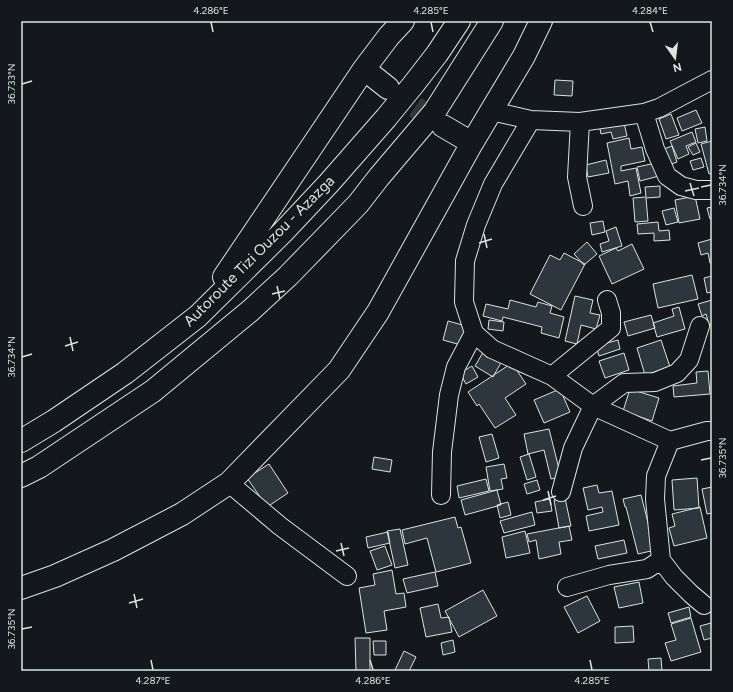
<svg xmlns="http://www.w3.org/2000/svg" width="733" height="692" font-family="Figtree,sans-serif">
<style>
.building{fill:#2c363c;stroke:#d8e6dc}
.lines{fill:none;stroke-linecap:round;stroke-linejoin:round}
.highway-tunnel{stroke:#313739;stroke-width:22;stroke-dasharray:22 11;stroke-linecap:butt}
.minor-casing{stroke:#d8e6dc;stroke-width:20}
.highway-casing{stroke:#d8e6dc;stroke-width:24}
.minor{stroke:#14181c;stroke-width:18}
.highway{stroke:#14181c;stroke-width:22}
.ticks{fill:none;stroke:#d8e6dc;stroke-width:1.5}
.labels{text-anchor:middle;stroke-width:3;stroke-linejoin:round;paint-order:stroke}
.street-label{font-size:15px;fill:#d8e6dc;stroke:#14181c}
.neatline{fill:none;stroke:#d8e6dc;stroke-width:1.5}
.ticks-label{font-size:10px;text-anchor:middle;fill:#d8e6dc}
</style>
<rect width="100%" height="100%" fill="#14181c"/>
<!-- building -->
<path class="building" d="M555,80L573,81L572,96L554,95Z
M696,110L702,123L682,131L677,118Z
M671,114L679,135L666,139L659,119Z
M623,118L627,136L613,139L611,132L601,134L599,124Z
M705,127L707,141L698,143L695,129Z
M692,132L696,142L686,146L689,154L678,159L670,141Z
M629,138L631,149L642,147L645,161L621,166V171L636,168L641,193L630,196L628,181L615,184L607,143Z
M712,141V173L709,174L701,144Z
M696,143L700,152L693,155L688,147Z
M672,146L677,162L669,165L664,149Z
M701,158L704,167L693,170L690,161Z
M606,160L609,173L588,177L586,165Z
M656,163L659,176L640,181L637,167Z
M660,186V197L646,198L648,221L635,222L633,198L646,197L645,187Z
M695,196L700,219L679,223L675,200Z
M712,207V219H710L707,208Z
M674,208L678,222L666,225L662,211Z
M603,221L605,232L592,235L590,223Z
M658,222L659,231L669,230L670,240L654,241V233L638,234L637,224Z
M616,227L622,246L602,252L600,244L609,241L606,231Z
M712,239V263H710L708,253L701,255L698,243Z
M587,242L597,254L584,265L574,254Z
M632,244L644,269L612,284L599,256L616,248L618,251Z
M564,253L585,264L561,310L530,294L550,255L560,260Z
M692,275L698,299L658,308L653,284Z
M712,276V297L711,292L707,293L704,278Z
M575,296L593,300L590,313L600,315L596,329L581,325L577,344L565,341Z
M510,300L536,307L538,302L552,306L550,313L564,317L559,338L541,333L542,327L503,317L502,321L483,316L486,304L508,309Z
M712,300V324L709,325L706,314L702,316L698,304Z
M679,307L685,329L657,337L653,323L674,316L672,309Z
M651,315L655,328L628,336L624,322Z
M489,320L504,322L503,331L488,329Z
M448,321L466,326L461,345L443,340Z
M618,340L620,349L599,356L596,346Z
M661,340L670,367L645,375L637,348Z
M485,349L503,359L493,377L475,366Z
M624,353L629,370L605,378L599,361Z
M512,363L526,384L505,398L516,415L495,428L479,404L477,406L468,392Z
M472,366L478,377L466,384L460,373Z
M708,371L710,394L674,397L673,386L697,383L696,372Z
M560,389L570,412L544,423L534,400Z
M630,389L659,398L652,421L623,411Z
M549,429L561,477L551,479L544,450L528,454L524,434Z
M492,434L499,458L486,462L479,437Z
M529,454L536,477L527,480L520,457Z
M374,457L392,460L390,472L372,469Z
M269,464L288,493L267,507L247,478Z
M504,464L507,478L501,479L503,489L490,491L486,467Z
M697,478L699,508L674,510L672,480Z
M486,479L489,491L459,498L457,486Z
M537,480L540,490L527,494L524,484Z
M597,485L599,493L612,491L619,525L589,531L586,516L603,512L602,507L588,510L583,488Z
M712,487V513L707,514L702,489Z
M497,490L501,505L465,515L461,500Z
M641,495L655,550L638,554L626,507H625L623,499Z
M565,498L571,526L559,528L554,500Z
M550,499L552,511L537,513L535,502Z
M508,502L511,515L500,518L497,505Z
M700,507L707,538L674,546L669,528L675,526L672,514Z
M532,512L535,525L504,533L500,521Z
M455,517L458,528L461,527L471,563L436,572L427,538L405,544L402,530Z
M569,526L572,540L559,542L561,554L539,559L536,540L529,542L527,534Z
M400,529L408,565L395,568L387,531Z
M525,531L530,553L506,558L502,537Z
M388,532L390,543L368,548L366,537Z
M624,540L627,553L598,559L595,546Z
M385,546L392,565L377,570L370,551Z
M392,570L396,594L404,593L406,607L384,611L387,630L366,633L359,588L375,585L373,574Z
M435,572L438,586L407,593L403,579Z
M639,582L643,603L619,608L614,587Z
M483,590L497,616L459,637L445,611Z
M587,596L600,621L578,633L564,607Z
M438,604L441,618L449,617L452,632L426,637L420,608Z
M689,607L691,617L671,623L668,613Z
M691,618L701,652L671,661L665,643L676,640L671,624Z
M711,623L712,626V638L704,640L700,626Z
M633,626L634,642L615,643V627Z
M355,638H370V671H356Z
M453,640L455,652L443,655L441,643Z
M373,641H386V655H374Z
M404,651L416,657L409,671H396L395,670Z
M661,658L662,671H649L648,659Z"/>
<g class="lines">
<!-- highway-tunnel -->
<path class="highway-tunnel" d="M388,88L443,126"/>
<defs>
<path id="minor" d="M491,111L531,120L580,122L644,113L659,108L712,80
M644,113L655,149L667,176L681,186L696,190H712
M531,120L493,184L476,225L465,261L464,302L474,333L492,349L552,376L593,406L670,441L707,431H712
M580,122L577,177L583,206
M552,376L611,328V313L607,300
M670,441L656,476L655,499L661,560L674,577L691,594L704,605
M229,483L280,526L347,576
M561,492L573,448L593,406L624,383L655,382L677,373L689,360L700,326
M441,495L442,452L449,395L456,367L474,333
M567,587L609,575L647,569L661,560"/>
<path id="highway" d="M364,69L388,88
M443,126L472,143
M224,277L364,69L389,36L403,21
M21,441L54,421L125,373L198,316L283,232L329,183L386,118L413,85L437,54L459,21
M21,476L39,467L153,391L250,311L288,276L358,204L379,177L435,111L492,21
M21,588L55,576L113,550L182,514L229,483L339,370L378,312L472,143L524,56L541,21"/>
</defs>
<!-- minor casing -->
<use href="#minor" class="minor-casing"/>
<!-- highway casing -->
<use href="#highway" class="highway-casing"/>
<!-- minor -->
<use href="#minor" class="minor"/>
<!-- highway -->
<use href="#highway" class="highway"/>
</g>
<!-- ticks -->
<path class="ticks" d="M211,22L213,32M431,22L433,32M650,22L653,32M22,84L32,81M690,183L694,196M701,187L711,185M685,191L699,188M484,234L487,248M479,243L492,239M277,286L280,299M272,294L285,291M70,337L73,351M65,346L78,342M22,357L32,354M701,460L711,458M548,491L551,505M543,500L556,496M341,543L344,556M336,551L349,548M134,594L137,608M129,603L143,599M22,629L32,627M151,660L153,670M370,660L373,670M590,660L592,670"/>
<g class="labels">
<!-- street labels -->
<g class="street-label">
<text transform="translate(259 251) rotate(-45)" y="5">Autoroute Tizi Ouzou - Azazga</text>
</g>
</g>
<!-- border -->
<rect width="733" height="692" fill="none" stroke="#14181c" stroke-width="44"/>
<!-- north arrow -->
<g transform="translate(675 58) rotate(166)" stroke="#14181c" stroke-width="3" paint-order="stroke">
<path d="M0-3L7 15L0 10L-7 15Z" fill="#d8e6dc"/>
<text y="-6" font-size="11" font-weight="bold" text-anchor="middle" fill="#d8e6dc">N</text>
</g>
<rect x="22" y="22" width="689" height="648" class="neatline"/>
<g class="ticks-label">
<text x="211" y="14">4.286°E</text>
<text x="431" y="14">4.285°E</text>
<text x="650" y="14">4.284°E</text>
<text transform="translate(11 84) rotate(-90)" y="4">36.733°N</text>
<text transform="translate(722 185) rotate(-90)" y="4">36.734°N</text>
<text transform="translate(11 357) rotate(-90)" y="4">36.734°N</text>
<text transform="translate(722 458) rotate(-90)" y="4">36.735°N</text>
<text transform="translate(11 629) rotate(-90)" y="4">36.735°N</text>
<text x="153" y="684">4.287°E</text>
<text x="373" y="684">4.286°E</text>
<text x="592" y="684">4.285°E</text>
</g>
</svg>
